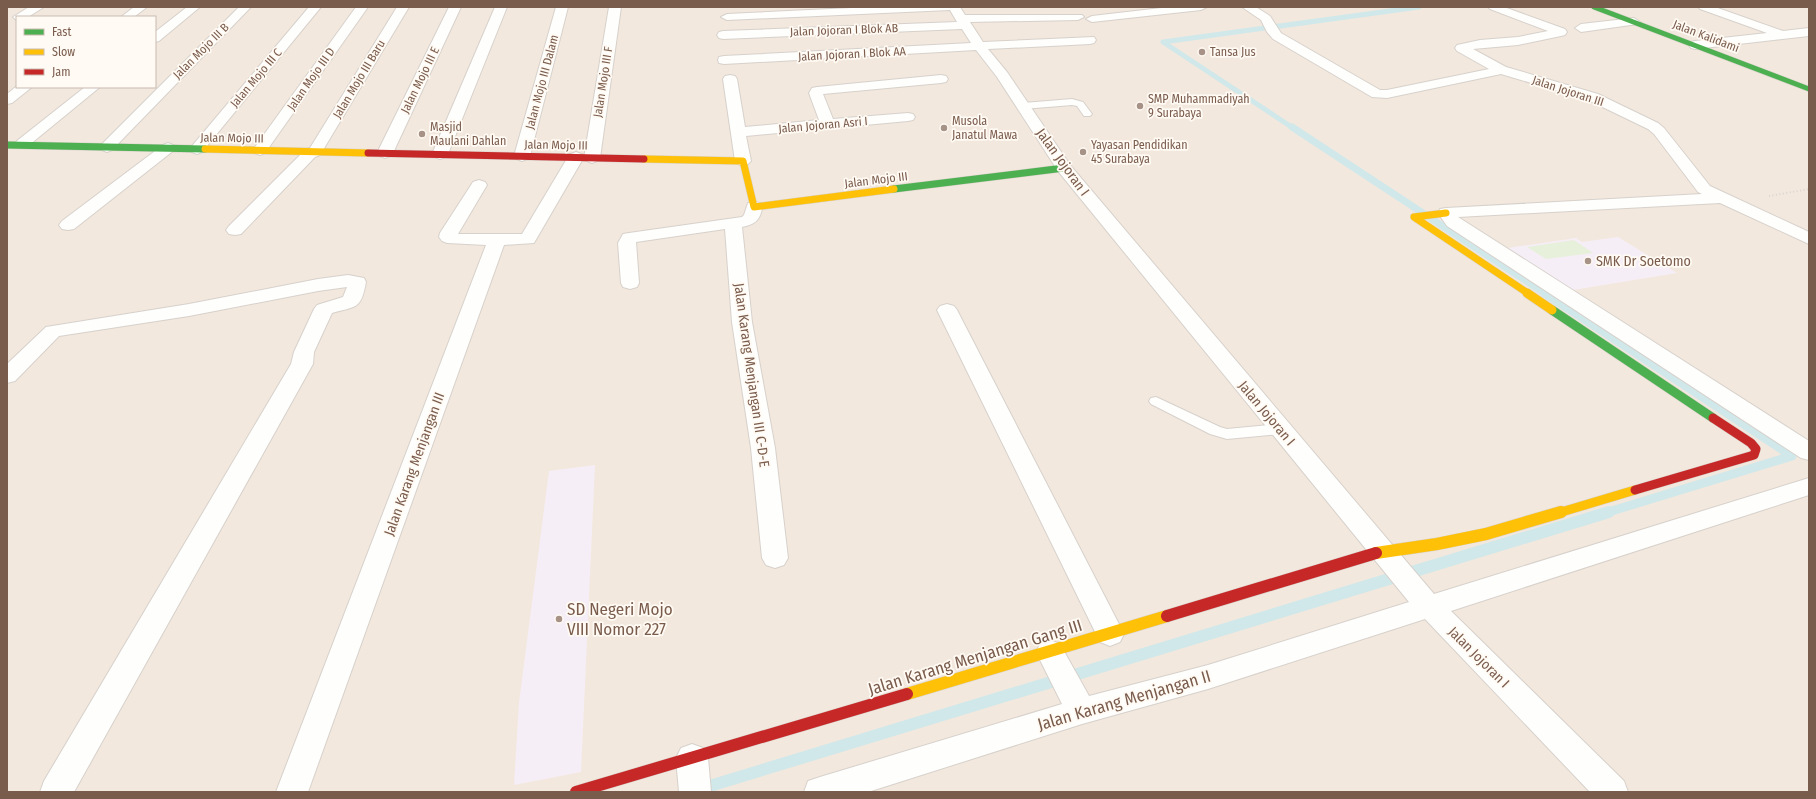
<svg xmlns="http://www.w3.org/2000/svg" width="1816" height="799" font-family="'Fira Sans Condensed',sans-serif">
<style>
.residential{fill:#f2e8de;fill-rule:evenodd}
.education{fill:#f6eef6}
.green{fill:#e7f0db}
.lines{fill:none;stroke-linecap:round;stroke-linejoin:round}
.stream-far3{stroke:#d0e8ea;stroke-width:5}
.stream-far2{stroke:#d0e8ea;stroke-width:7}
.stream-far1{stroke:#d0e8ea;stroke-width:9}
.stream{stroke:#d0e8ea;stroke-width:12}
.lane-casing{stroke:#d7d1cb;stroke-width:2}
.street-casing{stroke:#d7d1cb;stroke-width:2}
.fast-far2-casing{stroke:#d9d2cb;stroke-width:6}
.fast-far1-casing{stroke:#d9d2cb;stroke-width:8}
.fast-casing{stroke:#d9d2cb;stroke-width:10}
.slow-far2-casing{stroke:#d9d2cb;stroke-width:8}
.slow-far1-casing{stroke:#d9d2cb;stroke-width:10}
.slow-casing{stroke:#d9d2cb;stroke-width:13}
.jam-far2-casing{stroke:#d9d2cb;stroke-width:8}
.jam-far1-casing{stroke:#d9d2cb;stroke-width:10}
.jam-casing{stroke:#d9d2cb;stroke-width:13}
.path{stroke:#dcd5d0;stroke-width:2;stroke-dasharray:1 2.5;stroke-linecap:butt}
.lane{fill:#fefefd;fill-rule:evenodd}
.street{fill:#fefefd;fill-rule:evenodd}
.fast-far2{stroke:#4caf50;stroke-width:5}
.fast-far1{stroke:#4caf50;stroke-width:7}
.fast{stroke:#4caf50;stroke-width:9}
.slow-far2{stroke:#ffc107;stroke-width:7}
.slow-far1{stroke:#ffc107;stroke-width:9}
.slow{stroke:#ffc107;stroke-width:12}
.jam-far2{stroke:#c62828;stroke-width:7}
.jam-far1{stroke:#c62828;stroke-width:9}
.jam{stroke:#c62828;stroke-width:12}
.poi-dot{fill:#a69286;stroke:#fffaf3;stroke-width:1.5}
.labels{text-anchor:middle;stroke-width:3.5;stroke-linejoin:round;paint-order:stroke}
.far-street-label{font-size:12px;fill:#7a5c4d;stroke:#fffaf3}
.far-poi-label{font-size:12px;fill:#7a5c4d;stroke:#fffaf3;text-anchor:start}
.street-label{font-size:14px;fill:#7a5c4d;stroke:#fffaf3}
.poi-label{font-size:14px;fill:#7a5c4d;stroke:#fffaf3;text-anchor:start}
.near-poi-label{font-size:17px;fill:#7a5c4d;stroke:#fffaf3;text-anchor:start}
.near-street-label{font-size:17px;fill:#7a5c4d;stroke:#fffaf3}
</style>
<rect width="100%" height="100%" fill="#f9f5f0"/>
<!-- residential -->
<path class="residential" d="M7,7H1809V792H7ZM17,17H155V87H17Z"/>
<!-- education -->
<path class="education" d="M1618,237L1677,273L1561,292L1501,249L1576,238L1582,242Z
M595,465L581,772L514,785L519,703L549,471Z"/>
<!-- green -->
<path class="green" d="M1574,240L1593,253L1546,259L1527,247Z"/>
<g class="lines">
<!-- stream-far3 -->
<path class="stream-far3" d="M1293,128L1163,42L1419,7"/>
<!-- stream-far2 -->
<path class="stream-far2" d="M1292,127L1546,294"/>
<!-- stream-far1 -->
<path class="stream-far1" d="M1545,293L1792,456L1605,513"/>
<!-- stream -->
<path class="stream" d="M690,792L1609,512"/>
<defs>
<path id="lane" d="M1072,99L1083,102L1092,114L1090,116H1084L1077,106L1072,105L1023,109L1019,106L1023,103Z
M1156,397L1220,427L1227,429L1281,424L1286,426L1288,429L1286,432L1281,434L1227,439L1210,434L1151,404L1149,401L1151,398Z"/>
<path id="street" d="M29,7H44L28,17H17V20L15,19L13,17Z
M134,7H147L134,17H121Z
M187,7H200L159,41L155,42V32Z
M239,7H251L112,150L107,152L102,150L99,147Z
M309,7H321L202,152L197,154L192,152L189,149L192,146Z
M356,7H368L265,153L260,155L255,153L252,150L255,147Z
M397,7H409L320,155L315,157L241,234L235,235L229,234L226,230L229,226L306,149L310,148Z
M449,7H461L393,153L390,156L385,158L380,156L377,153Z
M495,7H507L448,154L445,157L440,159L435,157L432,154Z
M556,7H568L530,156L527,159L522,161L517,159L514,156Z
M609,7H621L600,158L597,161L592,163L587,161L584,158Z
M872,7H960L965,15H1082L1084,17L1078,20L970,22L983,42L1094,37L1096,40L1094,43L1090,44L988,49L1007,72L1070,165L1434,594L1809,478V495L1451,611L1624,781L1628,792H1590L1425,619L1208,689L1082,724L868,792H804L808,781L820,777L1062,704L1036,652L1040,644L1050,640L1060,644L1089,696L1208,665L1409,602L1058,171L997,77L976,50L724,64L719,63L718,60L719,57L724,56L971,43L962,29L723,39L719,38L717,35L719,32L723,31L957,22L950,10L727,20L721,17L727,14Z
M1170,7H1207L1201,10L1092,22L1086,19L1092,16Z
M1242,7H1256L1270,16L1281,33L1380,90H1387L1489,69L1457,51L1455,48L1457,45L1480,40L1518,37L1548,31L1490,9L1488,7H1504L1565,29L1567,32L1565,35L1561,36L1518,45L1473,49L1506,67L1598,94L1658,123L1664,128L1710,186L1809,232V244L1720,203L1458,217L1809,441V460L1801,458L1447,226L1438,213L1440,209L1446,208L1702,194L1698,192L1654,134L1648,129L1588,100L1501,74L1387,98L1372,97L1273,39L1267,32L1261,20Z
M1698,7H1715L1783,31L1809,28V36L1695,49L1691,48L1689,45L1691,42L1695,41L1767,33L1700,9Z
M1634,18L1640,22L1638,24L1581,32L1575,28L1581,24Z
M730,75L735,76L737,79L745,127L819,120L809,93L812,88L817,87L941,75L946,76L948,79L946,82L941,83L823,94L833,119L908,113L913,114L915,117L913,120L908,121L746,136L751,161L748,164L743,166L738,164L735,161L723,79L725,76Z
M17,86L32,87L12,103L7,104V94Z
M85,87H100L28,146L23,148L18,146L15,143L18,140Z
M168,143L173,145L176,148L173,151L74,229L68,230L62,229L59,225L62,221L163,145Z
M576,152L581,154L584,157L534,243L504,245L308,792H276L486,245L447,243L442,241L439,237L440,233L473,182L479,180L485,182L487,185L458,234H522L568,157L571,154Z
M754,202L760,203L762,207C761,220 754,225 742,227L752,322L775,448L788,558L784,565L775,568L766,565L762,558L751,448L732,322L725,229L636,242L639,283L637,287L630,289L623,287L621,283L618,243L623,234L629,233L742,217L744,215L748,203Z
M348,275L364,278L366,282C361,310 356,306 332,313L314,352L313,364L74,792H40L44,781L291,364L294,352L314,309L317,305L343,297L347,287L318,291L189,316L59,336L15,381L7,383V364L46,327L189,304L318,279Z
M947,304L954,306L957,310L1120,626L1124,634L1120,642L1110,646L1100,642L937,310L940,306Z
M692,744L703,748L708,758L711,792H679L676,758L681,748Z"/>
<path id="fast-far2" d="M1594,7L1809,89"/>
<path id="fast-far1" d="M7,145L205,149
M894,189L1064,168"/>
<path id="fast" d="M1552,310L1713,418"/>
<path id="slow-far2" d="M205,149L368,153
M644,159L743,161L754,207L894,189
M1446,213L1414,217L1529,294"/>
<path id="slow-far1" d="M1527,293L1552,310
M1558,513L1635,490"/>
<path id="slow" d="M1376,553L1437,544L1486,534L1561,512
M907,694L1167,616"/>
<path id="jam-far2" d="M368,153L644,159"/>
<path id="jam-far1" d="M1635,490L1754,455L1756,449L1751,443L1713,418"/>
<path id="jam" d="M1167,616L1376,553
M576,792L907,694"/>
</defs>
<!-- lane casing -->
<use href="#lane" class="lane-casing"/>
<!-- street casing -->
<use href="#street" class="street-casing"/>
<!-- fast-far2 casing -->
<use href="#fast-far2" class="fast-far2-casing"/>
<!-- fast-far1 casing -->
<use href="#fast-far1" class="fast-far1-casing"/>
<!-- fast casing -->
<use href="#fast" class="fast-casing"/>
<!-- slow-far2 casing -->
<use href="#slow-far2" class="slow-far2-casing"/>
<!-- slow-far1 casing -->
<use href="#slow-far1" class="slow-far1-casing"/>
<!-- slow casing -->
<use href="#slow" class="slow-casing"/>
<!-- jam-far2 casing -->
<use href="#jam-far2" class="jam-far2-casing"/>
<!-- jam-far1 casing -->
<use href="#jam-far1" class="jam-far1-casing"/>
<!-- jam casing -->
<use href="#jam" class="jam-casing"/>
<!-- path -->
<path class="path" d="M1769,196L1809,189"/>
<!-- lane -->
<use href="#lane" class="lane"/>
<!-- street -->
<use href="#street" class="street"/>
<!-- fast-far2 -->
<use href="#fast-far2" class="fast-far2"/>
<!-- fast-far1 -->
<use href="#fast-far1" class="fast-far1"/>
<!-- fast -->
<use href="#fast" class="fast"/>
<!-- slow-far2 -->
<use href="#slow-far2" class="slow-far2"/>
<!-- slow-far1 -->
<use href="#slow-far1" class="slow-far1"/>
<!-- slow -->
<use href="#slow" class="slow"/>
<!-- jam-far2 -->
<use href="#jam-far2" class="jam-far2"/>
<!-- jam-far1 -->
<use href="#jam-far1" class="jam-far1"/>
<!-- jam -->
<use href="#jam" class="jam"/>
</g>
<!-- markers -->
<g class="poi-dot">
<circle cx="1202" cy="52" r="4"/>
<circle cx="1140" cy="106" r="4"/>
<circle cx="944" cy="128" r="4"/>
<circle cx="422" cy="134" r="4"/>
<circle cx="1083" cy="152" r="4"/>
<circle cx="1588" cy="261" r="4"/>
<circle cx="559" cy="619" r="4"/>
</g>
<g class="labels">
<!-- far-street labels -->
<g class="far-street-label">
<text transform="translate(844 30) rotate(-2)" y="4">Jalan Jojoran I Blok AB</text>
<text transform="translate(1706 36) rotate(21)" y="4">Jalan Kalidami</text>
<text transform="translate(201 51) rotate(-45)" y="4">Jalan Mojo III B</text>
<text transform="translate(852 54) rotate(-3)" y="4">Jalan Jojoran I Blok AA</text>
<text transform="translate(256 78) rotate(-50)" y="4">Jalan Mojo III C</text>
<text transform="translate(311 79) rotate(-55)" y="4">Jalan Mojo III D</text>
<text transform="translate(359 79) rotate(-59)" y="4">Jalan Mojo III Baru</text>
<text transform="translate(420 80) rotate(-64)" y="4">Jalan Mojo III E</text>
<text transform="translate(542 82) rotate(-75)" y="4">Jalan Mojo III Dalam</text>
<text transform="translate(603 82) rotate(-81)" y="4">Jalan Mojo III F</text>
<text transform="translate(1568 91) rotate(18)" y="4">Jalan Jojoran III</text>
<text transform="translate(823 125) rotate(-5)" y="4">Jalan Jojoran Asri I</text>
<text transform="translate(232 138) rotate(1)" y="4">Jalan Mojo III</text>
<text transform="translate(556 145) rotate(1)" y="4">Jalan Mojo III</text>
<text transform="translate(876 180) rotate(-7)" y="4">Jalan Mojo III</text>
</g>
<!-- far-poi labels -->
<g class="far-poi-label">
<text x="1210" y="56">Tansa Jus</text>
<text x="1148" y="103">SMP Muhammadiyah<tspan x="1148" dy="14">9 Surabaya</tspan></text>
<text x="952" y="125">Musola<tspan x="952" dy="14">Janatul Mawa</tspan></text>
<text x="430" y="131">Masjid<tspan x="430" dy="14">Maulani Dahlan</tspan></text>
<text x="1091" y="149">Yayasan Pendidikan<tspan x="1091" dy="14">45 Surabaya</tspan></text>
</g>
<!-- street labels -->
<g class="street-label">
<text transform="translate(1063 162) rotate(54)" y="5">Jalan Jojoran I</text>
<text transform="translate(752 375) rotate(82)" y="5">Jalan Karang Menjangan III C-D-E</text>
<text transform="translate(1267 413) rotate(50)" y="5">Jalan Jojoran I</text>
<text transform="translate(414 464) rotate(-70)" y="5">Jalan Karang Menjangan III</text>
<text transform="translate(1479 657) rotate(45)" y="5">Jalan Jojoran I</text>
</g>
<!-- poi labels -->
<g class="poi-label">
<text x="1596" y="266">SMK Dr Soetomo</text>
</g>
<!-- near-poi labels -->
<g class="near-poi-label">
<text x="567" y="615">SD Negeri Mojo<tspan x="567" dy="20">VIII Nomor 227</tspan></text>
</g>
<!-- near-street labels -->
<g class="near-street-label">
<text transform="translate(975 657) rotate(-17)" y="6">Jalan Karang Menjangan Gang III</text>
<text transform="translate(1124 700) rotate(-16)" y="6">Jalan Karang Menjangan II</text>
</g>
</g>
<!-- border -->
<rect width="1816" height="799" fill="none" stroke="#7a5c4d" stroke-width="16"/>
<!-- legend -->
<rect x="16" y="16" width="140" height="72" fill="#fffaf3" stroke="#cabbb1"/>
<rect x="24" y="29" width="20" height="6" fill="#4caf50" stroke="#cabbb1"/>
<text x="52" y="36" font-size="12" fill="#7a5c4d">Fast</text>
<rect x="24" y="49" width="20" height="6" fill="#ffc107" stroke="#cabbb1"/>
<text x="52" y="56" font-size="12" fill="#7a5c4d">Slow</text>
<rect x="24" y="69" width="20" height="6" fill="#c62828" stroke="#cabbb1"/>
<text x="52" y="76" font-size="12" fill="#7a5c4d">Jam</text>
</svg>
